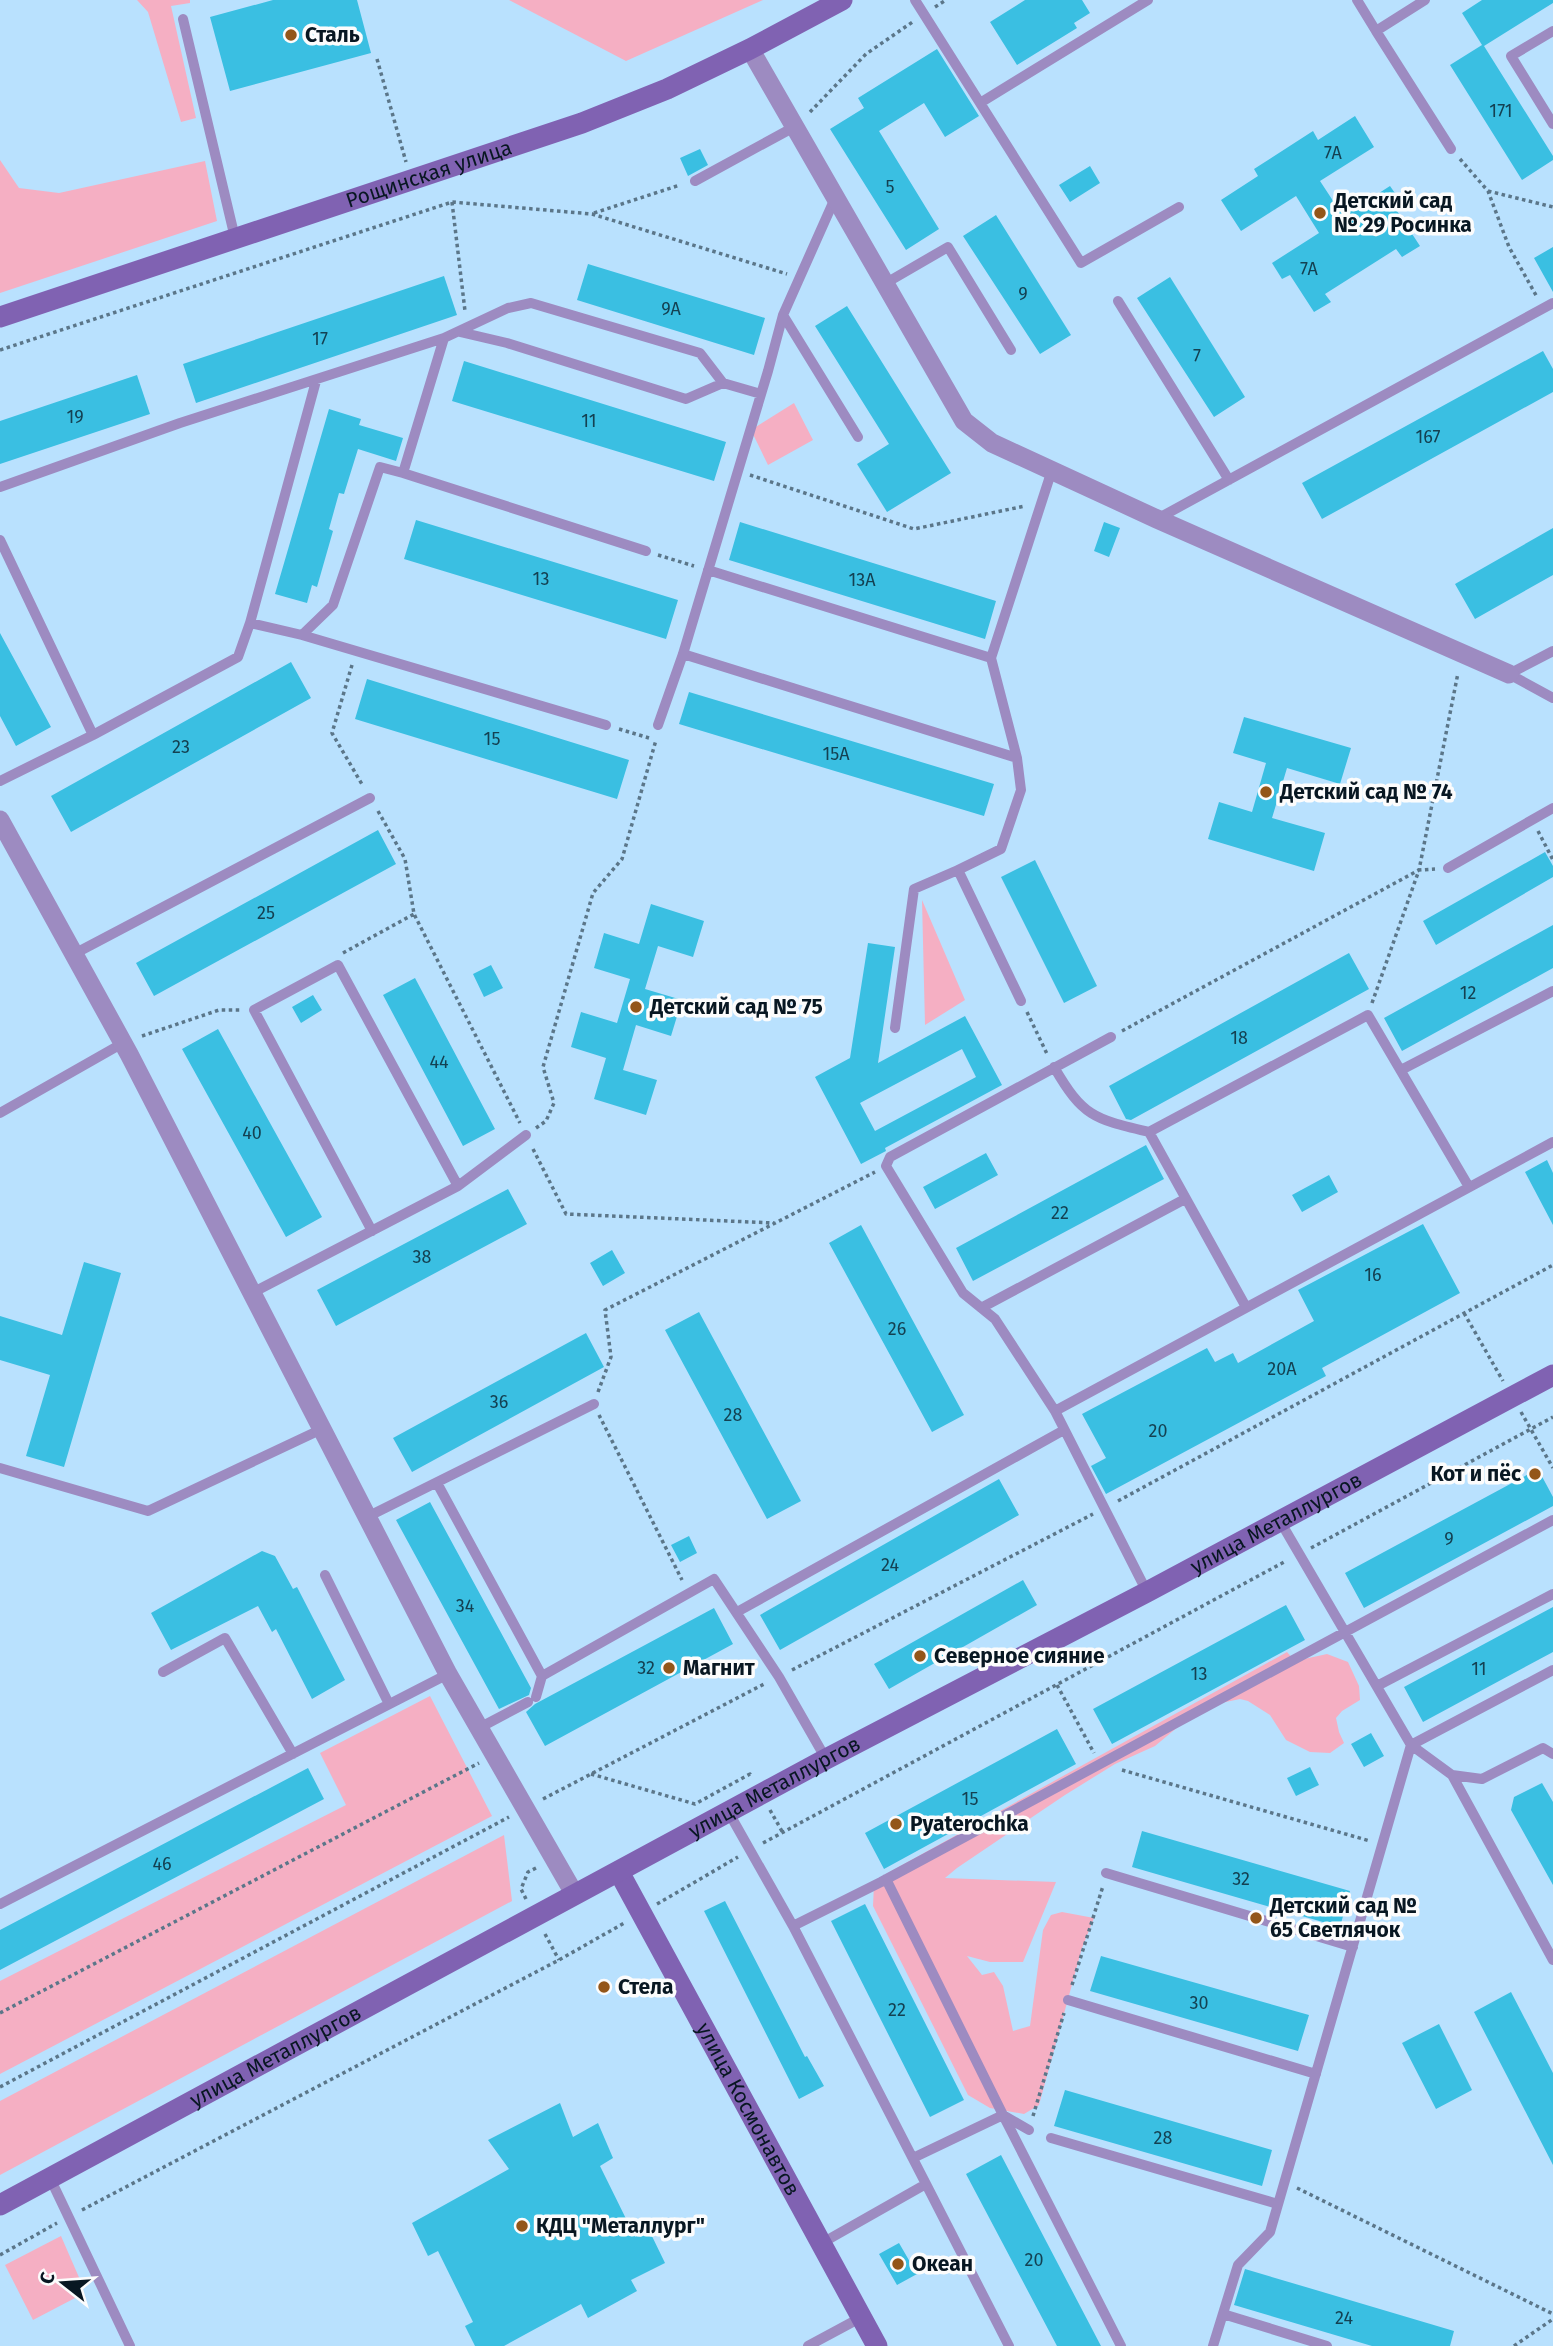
<svg xmlns="http://www.w3.org/2000/svg" width="1553" height="2346" font-family="'Fira Sans',sans-serif">
<style>
.green{fill:#f5afc3}
.building{fill:#3abfe2;fill-rule:evenodd}
.lines{fill:none;stroke-linecap:round;stroke-linejoin:round}
.path{stroke:#5b7689;stroke-width:3.5;stroke-dasharray:3.5 3.5;stroke-linecap:butt}
.lane{stroke:#9d8bc1;stroke-width:10}
.street{stroke:#9d8bc1;stroke-width:19}
.secondary{stroke:#8062b2;stroke-width:21}
.poi-dot{fill:#935619;stroke:#fcfcfc;stroke-width:2.5}
.labels{text-anchor:middle;stroke-width:7;stroke-linejoin:round;paint-order:stroke}
.number-label{font-size:18px;fill:#144152}
.poi-label{font-size:21px;font-weight:bold;fill:#081722;stroke:#fcfcfc;text-anchor:start}
.street-label{font-size:21px;fill:#081722;stroke:#fcfcfc}
</style>
<rect width="100%" height="100%" fill="#b9e1fe"/>
<!-- green -->
<path class="green" d="M137,0H190V3L171,6L196,118L181,122L148,12Z
M509,0H763L626,61Z
M0,160L19,188L59,193L205,161L217,221L0,293Z
M794,403L813,440L768,465L751,430Z
M922,900L965,1000L925,1025Z
M1287,1652L1295,1661L1327,1654L1348,1662L1359,1686L1360,1700L1342,1711L1336,1718L1339,1732L1344,1743L1330,1753L1310,1752L1286,1740L1270,1715L1248,1701L1240,1699L1216,1704L1191,1716L1155,1746L1115,1764L1065,1795L957,1868L945,1878L1056,1882L1023,1962H990L967,1956L982,1975L994,1972L1003,1986L1013,2031L1030,2026L1043,1930L1051,1915L1062,1912L1094,1918L1082,1948L1039,2105L1024,2114L990,2108L968,2095L873,1906L874,1884L886,1874Z
M430,1696L492,1816L0,2074V1981L346,1805L320,1753Z
M504,1835L512,1901L0,2175V2101Z
M61,2236L81,2282L77,2297L33,2320L5,2265Z"/>
<!-- building -->
<path class="building" d="M273,0H357L371,53L230,91L210,17Z
M1025,0H1082L1090,13L1074,23L1077,28L1017,65L990,22Z
M1482,0H1553V3L1484,46L1553,156V160L1522,180L1450,65L1482,45L1462,13Z
M937,49L979,116L945,137L924,103L879,131L939,229L906,250L830,129L864,108L858,98Z
M1355,116L1374,147L1320,181L1343,216L1390,186L1404,206L1397,211L1420,246L1402,257L1396,249L1325,294L1331,302L1314,312L1290,275L1282,279L1272,263L1319,233L1296,196L1241,231L1221,200L1258,176L1254,169L1313,131L1318,140Z
M700,149L708,165L688,176L680,158Z
M1090,166L1100,183L1070,202L1059,185Z
M996,215L1071,335L1040,354L963,236Z
M1553,247V292L1534,258Z
M588,264L765,318L754,355L577,300Z
M444,276L457,315L196,403L183,364Z
M1170,277L1245,397L1214,417L1137,298Z
M847,306L951,473L887,512L857,464L889,444L815,326Z
M1543,351L1553,369V392L1322,519L1302,483Z
M464,361L726,442L714,481L452,401Z
M137,375L150,414L0,464V421Z
M329,409L361,419L359,425L403,438L396,461L358,449L344,494L339,493L329,529L333,531L317,587L312,585L307,603L275,594Z
M416,520L678,600L666,639L404,559Z
M740,522L996,601L985,639L729,560Z
M1104,522L1120,528L1109,557L1094,551Z
M1553,528V575L1475,619L1455,584Z
M0,633L51,727L16,746L0,716Z
M291,662L311,698L71,832L51,796Z
M367,679L629,760L617,799L355,719Z
M689,692L994,784L984,816L679,724Z
M1244,717L1351,748L1340,784L1287,768L1272,818L1325,833L1314,871L1208,839L1219,802L1252,812L1266,763L1233,753Z
M378,830L396,864L154,996L136,963Z
M1545,852L1553,866V877L1436,945L1423,921Z
M1035,860L1097,986L1064,1003L1001,877Z
M651,904L704,921L693,957L658,946L645,989L682,1000L671,1036L636,1025L623,1070L657,1080L646,1115L594,1099L606,1058L571,1047L581,1012L617,1023L630,979L594,968L604,933L639,944Z
M1553,925V968L1402,1051L1384,1018Z
M868,943L895,947L878,1063L965,1016L1002,1085L885,1148L886,1151L861,1164L815,1077L850,1058ZM962,1049L976,1077L875,1131L860,1103Z
M1349,953L1369,989L1131,1120L1126,1119L1109,1086Z
M491,965L503,988L484,997L473,974Z
M415,978L495,1129L463,1146L383,995Z
M313,995L322,1010L301,1023L292,1007Z
M218,1029L322,1217L286,1237L182,1049Z
M1146,1145L1164,1179L973,1281L956,1248Z
M986,1153L998,1175L935,1209L923,1187Z
M1547,1160L1553,1173V1225L1525,1172Z
M1329,1175L1338,1192L1302,1212L1292,1195Z
M508,1189L527,1224L336,1326L317,1290Z
M1423,1224L1460,1293L1322,1368L1326,1376L1106,1494L1091,1466L1106,1458L1082,1414L1207,1348L1215,1362L1233,1353L1238,1363L1314,1321L1298,1290Z
M861,1225L964,1415L932,1432L829,1243Z
M612,1250L625,1273L603,1286L590,1263Z
M84,1262L121,1273L64,1467L26,1456L50,1375L0,1360V1316L62,1335Z
M699,1312L801,1501L767,1519L665,1330Z
M586,1333L604,1367L412,1472L393,1438Z
M1538,1469L1553,1497V1506L1364,1608L1345,1573Z
M999,1479L1019,1515L780,1650L760,1615Z
M430,1502L531,1688L529,1695L499,1709L396,1520Z
M689,1536L697,1553L680,1562L671,1545Z
M262,1551L275,1556L293,1589L297,1587L345,1680L312,1699L276,1629L272,1632L258,1606L171,1650L151,1613Z
M1023,1580L1037,1605L889,1689L874,1664Z
M1286,1605L1305,1640L1112,1744L1093,1709Z
M1553,1607V1652L1423,1722L1404,1687Z
M714,1608L733,1644L545,1746L526,1712L535,1704Z
M1057,1729L1076,1764L884,1869L865,1833Z
M1371,1733L1384,1756L1364,1767L1351,1744Z
M1310,1767L1319,1785L1296,1796L1287,1778Z
M308,1768L324,1799L0,1970V1930Z
M1542,1783L1553,1802V1885L1511,1810L1514,1797Z
M1142,1831L1350,1891L1340,1927L1132,1867Z
M725,1901L805,2057L807,2056L824,2086L799,2099L704,1911Z
M865,1904L964,2100L930,2117L831,1921Z
M1101,1956L1309,2015L1298,2051L1090,1991Z
M1511,1992L1553,2073V2165L1474,2012Z
M1439,2024L1472,2090L1436,2109L1402,2043Z
M1065,2090L1272,2150L1262,2186L1054,2126Z
M560,2103L573,2137L598,2123L613,2158L600,2166L635,2237L649,2230L665,2263L631,2280L637,2291L588,2318L581,2304L504,2346H475L465,2326L473,2322L438,2251L428,2256L412,2223L509,2169L488,2140Z
M1001,2155L1101,2346H1057L966,2174Z
M899,2243L917,2274L897,2285L879,2254Z
M1245,2269L1454,2331L1450,2346H1372L1234,2305Z"/>
<g class="lines">
<!-- path -->
<path class="path" d="M935,7L946,0
M377,59L406,162
M810,112L866,54L914,21
M1460,159L1488,191L1509,247L1537,297
M1488,191L1553,207
M452,202L465,311
M594,213L680,185
M0,350L452,202L592,214L787,274
M750,475L914,529L1025,506
M658,555L694,566
M352,665L332,733L363,786
M619,729L649,738
M378,811L405,859L414,914L520,1123
M1538,831L1553,860
M343,953L414,914
M1372,1003L1419,870L1435,869
M1027,1012L1048,1056
M1122,1031L1419,870L1458,673
M142,1036L219,1010H242
M536,1128L546,1121L554,1103L543,1067L593,893L622,859L656,740
M533,1149L566,1214L774,1223
M1464,1313L1503,1381
M598,1392L611,1357L605,1310L875,1172
M1521,1412L1553,1468
M599,1415L682,1580
M1118,1501L1553,1265
M1311,1548L1553,1417
M792,1670L1093,1514
M1057,1685L1094,1753
M1122,1770L1370,1841
M591,1774L695,1804L750,1774L751,1776
M543,1799L766,1683
M770,1810L783,1833
M763,1843L1286,1561
M526,1899L521,1889L528,1872L538,1867
M657,1904L738,1857
M545,1934L559,1960
M1072,1985L1103,1886
M0,2013L479,1763
M0,2087L509,1817
M1033,2116L1064,2013
M1297,2188L1553,2314
M82,2210L559,1960L626,1922
M0,2255L57,2223
M1514,2346L1553,2319"/>
<!-- lane -->
<path class="lane" d="M915,0L1081,263L1179,207
M1357,0L1376,31L1425,0
M183,19L235,238
M1376,31L1451,149
M1553,31L1511,56L1553,124
M980,103L1148,0
M695,181L796,126
M886,283L948,247L1011,350
M1118,301L1229,480
M783,315L858,437
M460,332L507,343L686,399L723,383L761,394
M403,473L646,551
M0,487L180,423L444,338
M1157,519L1553,303
M0,540L93,735
M708,570L991,658
M250,623L316,381
M302,635L606,725
M683,654L1017,758
M1509,674L1553,651
M1509,674L1553,698
M658,725L683,654L768,371L783,315L836,196
M0,781L93,735L238,657L250,623L302,635L333,605L380,467L403,473L444,338L508,308L531,303L700,353L723,383
M1448,868L1553,808
M74,954L370,798
M1021,1001L958,870L1001,849L1021,790L1017,758L991,658L1052,470
M895,1028L914,889L958,870
M1111,1037L890,1157L886,1166L963,1293L995,1319L1055,1411L1147,1592
M1054,1067C1083,1117 1094,1119 1149,1132L1368,1015L1469,1187
M1401,1070L1553,991
M0,1113L123,1043
M1149,1132L1246,1307
M458,1186L526,1135
M252,1293L458,1186L338,965L254,1010L372,1231
M981,1308L1185,1199
M1055,1411L1553,1142
M0,1468L148,1511L322,1429
M437,1483L542,1676L714,1579L779,1677L826,1759
M367,1517L594,1404
M325,1575L389,1704
M737,1612L1064,1430
M1553,1670L1411,1745L1452,1775L1553,1960
M163,1672L225,1638L293,1754
M1377,1686L1553,1594
M536,1697L542,1676
M479,1728L528,1702
M1452,1775L1482,1779L1543,1748L1553,1754
M729,1813L793,1926L926,2184L822,2243
M1106,1873L1353,1947
M886,1879L1003,2115L1121,2346
M0,1904L448,1674
M793,1926L881,1882L1553,1520
M1068,2000L1316,2074
M1051,2138L1278,2204
M913,2158L1003,2115L1029,2130
M50,2178L130,2346
M926,2184L1009,2346
M1223,2314L1327,2346
M808,2346L860,2318
M1213,2346L1238,2265L1270,2232L1411,1745L1280,1521"/>
<!-- street -->
<path class="street" d="M750,49L964,421L992,443L1157,519L1509,674
M0,820L129,1054L448,1674L575,1895"/>
<!-- secondary -->
<g class="secondary">
<path id="s1" d="M0,317L582,123L667,89L750,49L842,0"/>
<path id="s2" d="M619,1872L877,2346"/>
<path id="s3" d="M0,2205L826,1759L1147,1592L1553,1375"/>
</g>
</g>
<!-- markers -->
<g class="poi-dot">
<circle cx="291" cy="35" r="7"/>
<circle cx="1320" cy="213" r="7"/>
<circle cx="1266" cy="792" r="7"/>
<circle cx="636" cy="1007" r="7"/>
<circle cx="1535" cy="1474" r="7"/>
<circle cx="920" cy="1656" r="7"/>
<circle cx="669" cy="1668" r="7"/>
<circle cx="896" cy="1824" r="7"/>
<circle cx="1256" cy="1918" r="7"/>
<circle cx="604" cy="1987" r="7"/>
<circle cx="522" cy="2226" r="7"/>
<circle cx="898" cy="2264" r="7"/>
</g>
<g class="labels">
<!-- number labels -->
<g class="number-label">
<text x="1501" y="117">171</text>
<text x="1333" y="159">7А</text>
<text x="890" y="193">5</text>
<text x="1309" y="275">7А</text>
<text x="1023" y="300">9</text>
<text x="671" y="315">9А</text>
<text x="320" y="345">17</text>
<text x="1197" y="362">7</text>
<text x="75" y="423">19</text>
<text x="589" y="427">11</text>
<text x="1428" y="443">167</text>
<text x="541" y="585">13</text>
<text x="862" y="586">13А</text>
<text x="492" y="745">15</text>
<text x="181" y="753">23</text>
<text x="836" y="760">15А</text>
<text x="266" y="919">25</text>
<text x="1468" y="999">12</text>
<text x="1239" y="1044">18</text>
<text x="439" y="1068">44</text>
<text x="252" y="1139">40</text>
<text x="1060" y="1219">22</text>
<text x="422" y="1263">38</text>
<text x="1373" y="1281">16</text>
<text x="897" y="1335">26</text>
<text x="1282" y="1375">20А</text>
<text x="499" y="1408">36</text>
<text x="733" y="1421">28</text>
<text x="1158" y="1437">20</text>
<text x="1449" y="1545">9</text>
<text x="890" y="1571">24</text>
<text x="465" y="1612">34</text>
<text x="646" y="1674">32</text>
<text x="1479" y="1675">11</text>
<text x="1199" y="1680">13</text>
<text x="970" y="1805">15</text>
<text x="162" y="1870">46</text>
<text x="1241" y="1885">32</text>
<text x="1199" y="2009">30</text>
<text x="897" y="2016">22</text>
<text x="1163" y="2144">28</text>
<text x="1034" y="2266">20</text>
<text x="1344" y="2324">24</text>
</g>
<!-- poi labels -->
<g class="poi-label">
<text x="305" y="42">Сталь</text>
<text x="1334" y="208">Детский сад<tspan x="1334" dy="24">№ 29 Росинка</tspan></text>
<text x="1280" y="799">Детский сад № 74</text>
<text x="650" y="1014">Детский сад № 75</text>
<text x="1521" y="1481" text-anchor="end">Кот и пёс</text>
<text x="934" y="1663">Северное сияние</text>
<text x="683" y="1675">Магнит</text>
<text x="910" y="1831">Pyaterochka</text>
<text x="1270" y="1913">Детский сад №<tspan x="1270" dy="24">65 Светлячок</tspan></text>
<text x="618" y="1994">Стела</text>
<text x="536" y="2233">КДЦ "Металлург"</text>
<text x="912" y="2271">Океан</text>
</g>
<!-- street labels -->
<g class="street-label">
<text dy="7" stroke="none"><textPath href="#s1" startOffset="452">Рощинская улица</textPath></text>
<text dy="7" stroke="none"><textPath href="#s3" startOffset="1447">улица Металлургов</textPath></text>
<text dy="7" stroke="none"><textPath href="#s3" startOffset="880">улица Металлургов</textPath></text>
<text dy="7" stroke="none"><textPath href="#s3" startOffset="313">улица Металлургов</textPath></text>
<text dy="7" stroke="none"><textPath href="#s2" startOffset="270">улица Космонавтов</textPath></text>
</g>
</g>
<!-- north arrow -->
<g transform="translate(63 2283) rotate(287)" stroke="#fcfcfc" stroke-width="5" paint-order="stroke">
<path d="M0-5L12 26L0 18L-12 26Z" fill="#081722"/>
<text y="-10" font-size="19" font-weight="bold" text-anchor="middle" fill="#081722">С</text>
</g>
</svg>
